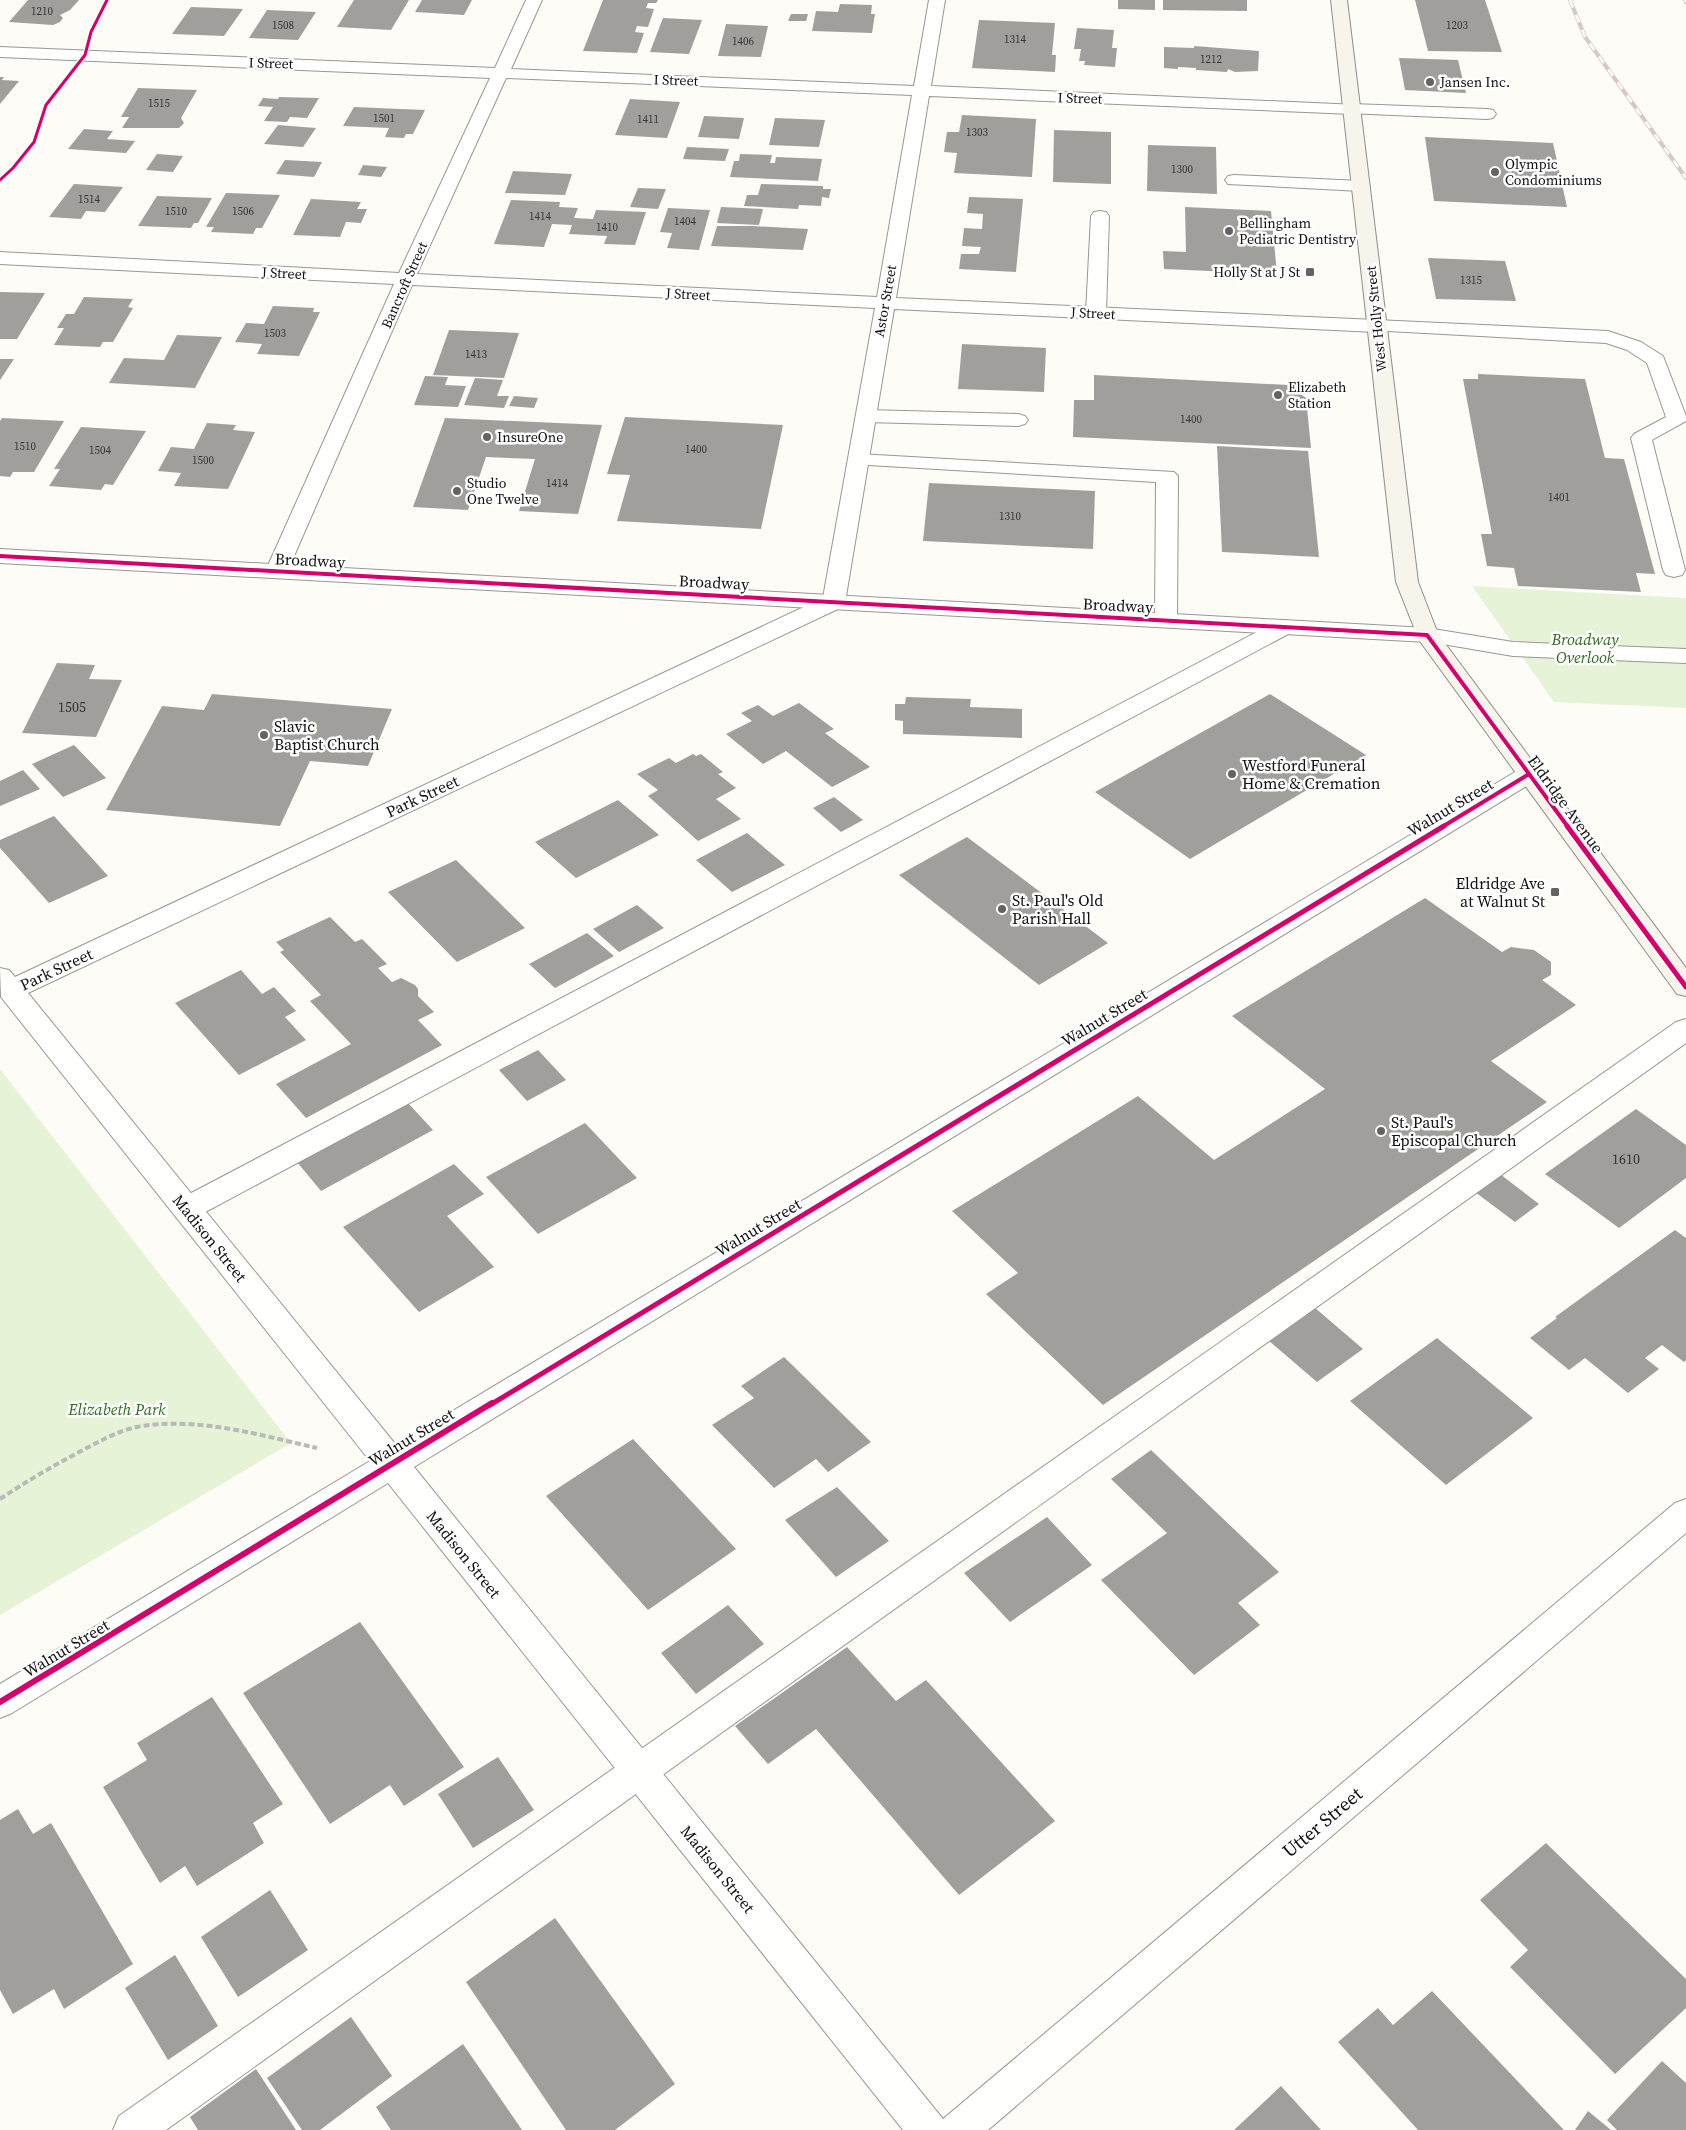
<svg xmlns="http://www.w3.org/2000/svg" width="1686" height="2130" font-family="'Source Serif 4',serif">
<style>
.green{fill:#e7f3d7}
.building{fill:#a19f9c}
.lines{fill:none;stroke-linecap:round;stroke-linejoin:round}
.service-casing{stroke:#979795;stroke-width:2}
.minor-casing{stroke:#979795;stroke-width:2}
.tertiary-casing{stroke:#979795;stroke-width:2}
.secondary-casing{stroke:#8e8d8b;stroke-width:2}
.path{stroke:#b9b9b8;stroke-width:4;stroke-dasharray:6 3;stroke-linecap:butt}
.service{fill:#fffffe;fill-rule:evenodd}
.minor{fill:#fffffe;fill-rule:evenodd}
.tertiary{fill:#fffffe;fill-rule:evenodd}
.secondary{fill:#f6f4eb;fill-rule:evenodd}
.rail-casing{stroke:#d9c6c7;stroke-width:4}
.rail{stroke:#fff;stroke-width:2.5;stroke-dasharray:8;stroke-linecap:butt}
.cycleway-far3-casing{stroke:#fff;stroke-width:5}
.cycleway-far2-casing{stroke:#fff;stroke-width:6}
.cycleway-far1-casing{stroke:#fff;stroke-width:8}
.cycleway-casing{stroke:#fff;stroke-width:9}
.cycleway-far3{stroke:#d6006c;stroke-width:3}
.cycleway-far2{stroke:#d6006c;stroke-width:4}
.cycleway-far1{stroke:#d6006c;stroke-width:5}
.cycleway{stroke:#d6006c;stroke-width:6}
.poi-dot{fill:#646362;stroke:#fff;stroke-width:2}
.labels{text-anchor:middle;stroke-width:5;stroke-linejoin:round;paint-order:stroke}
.far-number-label{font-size:11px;fill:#353434}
.far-street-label{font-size:14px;fill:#111;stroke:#fff}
.far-poi-label{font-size:14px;fill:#111;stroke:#fff;text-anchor:start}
.number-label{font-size:14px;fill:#353434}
.street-label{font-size:16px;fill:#111;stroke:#fff}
.park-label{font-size:16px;font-style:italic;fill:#2f6b1f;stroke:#fff}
.poi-label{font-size:16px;fill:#111;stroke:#fff;text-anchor:start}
.near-street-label{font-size:19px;fill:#111;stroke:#fff}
</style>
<rect width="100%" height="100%" fill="#fdfcf7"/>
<!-- green -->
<path class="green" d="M1472,586L1686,598V708L1554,702Z
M0,1069L291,1443L0,1615Z"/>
<!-- building -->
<path class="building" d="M28,0H79L70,10L60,15L63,18L60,22L53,25L9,22Z
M354,0H409L391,30L337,27Z
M422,0H472L464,15L415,12Z
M603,0H658L656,3H648L646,8L654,9L648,27L637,26L635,32L644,33L637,53L583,51Z
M1118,0H1155V10L1118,9Z
M1163,0H1247V11L1163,10Z
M1415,0H1485L1502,52L1428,51Z
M840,4L872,5L871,14H875L872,33L812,31L816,11L838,12Z
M191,7L243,9L224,36L172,34Z
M267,10L316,12L298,40L249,38Z
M791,14H808L806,21H788Z
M663,18L702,20L689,54L650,52Z
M979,20L1055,23L1052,55H1056L1055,72L972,68Z
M726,24L768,26L761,57L718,56Z
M1077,28L1114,30L1112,48H1117L1115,67L1084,65L1085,61H1079L1081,49H1074Z
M1194,46L1259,51L1258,71L1235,72L1228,69L1227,72L1196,70V68L1178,67V69L1164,68V47L1194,48Z
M1399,58L1458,60L1466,93L1405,90Z
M0,77H4L2,80L19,81L0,104Z
M138,88L197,90L181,118L184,123L179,128H122L129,117H121Z
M279,97L319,98L307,118L290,117L287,122L264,121L273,107L258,106L263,98L278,99Z
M630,99L680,102L667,138L615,135Z
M354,107L425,110L413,134H406L404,138L385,137L389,128L343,126Z
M962,115L1036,119L1032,177L954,173L957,153L944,152L947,132H959Z
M704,116L744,118L739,139L698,137Z
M775,118L825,120L819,147L769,145Z
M278,125L316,128L303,147L264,144Z
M84,129L113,131L107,139L135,141L126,153L68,149Z
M1054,130L1111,132V184L1053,182Z
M1425,137L1553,143L1567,207L1434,201Z
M1148,145L1216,147L1217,194L1147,191Z
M687,147L729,149L725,161L683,159Z
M157,154L183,156L173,172L146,170Z
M740,154L772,155L770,163H775L776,157L822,159L818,181L730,177L734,161H739Z
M285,160L322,162L314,177L276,174Z
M363,165L387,167L381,177L358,175Z
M513,171L572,174L565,195L505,193Z
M74,184L123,187L105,212L86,211L81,219L49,217Z
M761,184L823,186V189H831L829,198L822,197L821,206L799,205L798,209L744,206L747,195H758Z
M638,188L666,189L658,209L630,207Z
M226,193L280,195L262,228H256L253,234L211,232L214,227H206Z
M157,196L212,198L198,223H194L191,228L138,226Z
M969,197L1023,199L1016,272L959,269L961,254H979L981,247L962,246L964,228L982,229L983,214L967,213Z
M311,199L361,202L357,209H367L361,223L346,222L340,237L293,235Z
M511,200L560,202L559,207L578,208L574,218L593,219L596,210L646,212L635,245L604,244L607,236L569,234L572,225L552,224L544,247L494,244Z
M721,207L763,209L759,225L717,223Z
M1185,207L1271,211L1277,274L1164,269L1163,251L1186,252Z
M668,208L710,210L699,250L667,248L672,233L660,232Z
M717,226H752L808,229L803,250L711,246Z
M1428,258L1505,261L1516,301L1436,299Z
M0,292L45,293L17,339H0Z
M84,297L133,299L128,307L133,308L113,342H103L100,347L54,345L64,328H57L66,314H74Z
M273,306L314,308L313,312H320L299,356L257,354L262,344L235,342L246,323L264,324Z
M449,330L519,333L504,378L433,375Z
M177,335L222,337L195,388L109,383L124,358L164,360Z
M962,344L1046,348L1044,392L958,389Z
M0,359H14L0,380Z
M1478,374L1585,379L1605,458L1624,459L1655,574L1636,573L1641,592L1518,586L1514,568L1487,566L1481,534H1492L1463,379H1478Z
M1094,375L1289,385L1306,398L1311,448L1073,437L1074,400H1094Z
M425,376L448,377L445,385L466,386L458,407L414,405Z
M475,378L503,380L497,396H509L504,408L464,405Z
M514,396L538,398L534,408L509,406Z
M625,417L783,425L761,529L617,521L630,475L607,474Z
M2,418L64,421L34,472H13L10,477L0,476V421Z
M445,418L602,425L578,514L519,511L535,459L486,457L468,510L413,507Z
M207,423L236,425L233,430L255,432L228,489L174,486L181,473L158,471L171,447L194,449Z
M81,427L146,431L113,485L105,484L101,490L49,486L60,469H54Z
M1217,446L1308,451L1319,557L1222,552Z
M929,483L1095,491L1093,549L923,541Z
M57,663L95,665L89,679L122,680L96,737L22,733Z
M212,694L392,709L368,766L310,761L280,826L106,810L162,706L204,710Z
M1270,694L1366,755L1190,859L1095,792Z
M906,697L971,699L970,707L1022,709V738L903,734V721L895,720V704H905Z
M799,703L834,729L825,733L870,767L832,787L786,751L763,764L726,734L752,721L741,713L758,705L773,716Z
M74,745L106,778L63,797L32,764Z
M693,754L696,756L701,754L723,772L718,774L736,788L716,799L741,819L698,841L648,796L658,790L637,774L669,758L676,763Z
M23,770L40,789L0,806V781Z
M834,797L863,820L841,832L813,808Z
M618,800L659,835L576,878L535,842Z
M54,816L108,876L49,903L0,848V840Z
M747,833L785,865L732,892L696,860Z
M967,837L1108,943L1039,985L899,875Z
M456,860L525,928L457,962L388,892Z
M1425,898L1502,952L1511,947L1534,950L1551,962V975L1542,980L1576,1005L1491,1061L1547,1102L1103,1405L986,1294L1018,1273L952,1211L1138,1096L1214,1160L1325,1089L1232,1016Z
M637,905L664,928L619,952L593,929Z
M330,917L355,942L362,939L387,964L378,968L392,982L401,978L415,985L418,989V996L434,1012L418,1020L442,1045L306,1118L276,1084L351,1044L310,1001L321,995L280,952L284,950L276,942Z
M587,933L614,956L555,988L529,964Z
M241,970L262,994L274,987L296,1011L285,1017L306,1040L239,1075L175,1003Z
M538,1050L566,1080L527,1101L499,1070Z
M408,1103L433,1130L321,1191L297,1162Z
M1636,1109L1686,1145V1178L1619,1228L1545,1174Z
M585,1123L637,1178L538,1234L486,1177Z
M454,1164L484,1194L447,1216L494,1267L419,1312L343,1227Z
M1496,1171L1539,1204L1515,1222L1471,1189Z
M1675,1230L1686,1238V1360L1684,1362L1662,1345L1645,1358L1659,1369L1628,1393L1585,1358L1569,1370L1530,1338L1557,1318L1555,1317Z
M1314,1307L1363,1349L1317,1382L1268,1340Z
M1437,1338L1533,1418L1446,1485L1350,1401Z
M784,1357L871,1442L828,1472L816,1459L774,1488L712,1425L754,1398L741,1386Z
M633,1439L736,1549L648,1610L546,1496Z
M1151,1450L1279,1572L1238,1603L1260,1625L1194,1675L1101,1580L1167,1533L1111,1479Z
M837,1487L889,1541L836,1577L785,1520Z
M1047,1517L1092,1565L1010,1622L964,1573Z
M728,1605L764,1644L696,1694L661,1653Z
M360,1622L464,1767L404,1806L390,1785L330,1824L243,1693Z
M847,1647L896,1701L926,1680L1055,1821L959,1895L816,1729L768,1764L735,1726Z
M212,1697L283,1804L253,1823L264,1843L197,1886L185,1866L160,1883L103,1787L147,1760L137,1743Z
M498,1757L534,1810L473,1848L438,1794Z
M18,1809L33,1834L51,1823L133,1964L64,2009L54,1989L13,2014L0,1990V1820Z
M1546,1843L1686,1979V2008L1615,2074L1510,1967L1528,1950L1480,1900Z
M270,1890L308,1950L238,1997L201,1937Z
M555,1918L675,2084L615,2130H566L466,1982Z
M175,1955L218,2026L168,2060L125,1988Z
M1432,1991L1564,2130H1418L1338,2042L1378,2008L1393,2025Z
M351,2017L392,2076L320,2130H302L267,2078Z
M463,2044L522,2130H391L376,2107Z
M1662,2061L1686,2083V2130H1617L1607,2120Z
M256,2069L296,2130H198L190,2117Z
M1281,2086L1321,2130H1234Z
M1588,2111L1611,2130H1575Z"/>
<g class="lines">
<defs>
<path id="service" d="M1352,104L1487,109L1493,110L1496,114L1493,118L1487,119L1346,113L1344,109L1346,105Z
M1234,175L1361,181L1367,182L1370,186L1367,190L1361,191L1228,184L1225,180L1228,176Z
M1100,211L1106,212L1109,216L1106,313L1103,317L1096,319L1089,317L1086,313L1091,216L1094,212Z
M1376,320L1608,331L1641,342L1663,356L1686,416V421L1652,440L1685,570L1682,575L1674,577L1666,575L1663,570L1631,438L1634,434L1666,417L1647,363L1627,350L1606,343L1369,330L1366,326L1369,322Z
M866,410L1018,414L1025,416L1028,420L1025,424L1018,426L866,422L859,420L856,416L859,412Z
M858,454L1174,472L1178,476L1177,620L1174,625L1166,627L1158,625L1155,620L1156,482L851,464L848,460L851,456Z
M1284,620L1292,622L1295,627L1292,632L196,1217L186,1220L176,1217L171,1209L176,1201L1276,622Z
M1686,1019V1043L166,2130H113L119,2116L1676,1022Z"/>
<path id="minor" d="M526,0H542L511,69L914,86L929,0H945L931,86L1358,105L1360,109L1358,113L1352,114L929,96L896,298L1376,320L1383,322L1386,326L1383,330L1376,332L894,309L845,602L842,607L28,993L396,1445L1520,769L1529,766L1538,769L1541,774L1538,779L414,1467L943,2119L1675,1503L1686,1499V1533L988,2130H903L388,1483L12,1713L0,1718V1684L370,1461L1,997L0,968L9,970L15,977L823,598L875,308L412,285L288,570L285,575L277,577L269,575L266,570L394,284L0,264V252L399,273L490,78L0,57V47L495,68ZM506,78L912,95L877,297L417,274Z
M1427,628L1513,642L1686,649V663L1513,656L1419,640L1416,635L1419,630Z"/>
<path id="tertiary" d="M0,549L1427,628L1435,630L1438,635L1435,640L1427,642L0,563Z"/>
<path id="secondary" d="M1331,0H1347L1418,582L1438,634L1686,968V996L1677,994L1419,640L1396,582Z"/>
</defs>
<!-- service casing -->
<use href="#service" class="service-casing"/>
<!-- minor casing -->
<use href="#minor" class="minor-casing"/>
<!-- tertiary casing -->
<use href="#tertiary" class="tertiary-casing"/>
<!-- secondary casing -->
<use href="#secondary" class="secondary-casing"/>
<!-- path -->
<path class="path" d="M0,1499C27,1481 56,1464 85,1449C102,1440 118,1431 137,1427C196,1416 260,1435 317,1448"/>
<!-- service -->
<use href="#service" class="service"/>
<!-- minor -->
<use href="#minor" class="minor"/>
<!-- tertiary -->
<use href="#tertiary" class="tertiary"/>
<!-- secondary -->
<use href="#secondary" class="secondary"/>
<defs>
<path id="rail" d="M1570,0L1585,37L1686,178
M1685,0L1686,2"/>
</defs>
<!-- rail casing -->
<use href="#rail" class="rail-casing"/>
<!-- rail -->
<use href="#rail" class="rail"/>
<defs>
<path id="cycleway-far3" d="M0,180L13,168L34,142L46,105L85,55L91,32L107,0"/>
<path id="cycleway-far2" d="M0,556L1427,635L1568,827
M1442,827L1529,774"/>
<path id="cycleway-far1" d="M1567,826L1686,987
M490,1405L1444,826"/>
<path id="cycleway" d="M0,1702L492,1403"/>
</defs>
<!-- cycleway-far3 casing -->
<use href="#cycleway-far3" class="cycleway-far3-casing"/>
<!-- cycleway-far2 casing -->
<use href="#cycleway-far2" class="cycleway-far2-casing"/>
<!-- cycleway-far1 casing -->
<use href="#cycleway-far1" class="cycleway-far1-casing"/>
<!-- cycleway casing -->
<use href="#cycleway" class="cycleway-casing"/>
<!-- cycleway-far3 -->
<use href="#cycleway-far3" class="cycleway-far3"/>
<!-- cycleway-far2 -->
<use href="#cycleway-far2" class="cycleway-far2"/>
<!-- cycleway-far1 -->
<use href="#cycleway-far1" class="cycleway-far1"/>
<!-- cycleway -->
<use href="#cycleway" class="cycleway"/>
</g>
<!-- markers -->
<g class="poi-dot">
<circle cx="1430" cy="82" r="5"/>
<circle cx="1495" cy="172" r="5"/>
<circle cx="1229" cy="231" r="5"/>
<rect x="1305" y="267" width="10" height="10" rx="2.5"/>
<circle cx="1278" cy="395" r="5"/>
<circle cx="487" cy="437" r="5"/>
<circle cx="457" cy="491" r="5"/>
<circle cx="264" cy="735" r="5"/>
<circle cx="1232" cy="774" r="5"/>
<rect x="1550" y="887" width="10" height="10" rx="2.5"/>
<circle cx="1002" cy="909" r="5"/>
<circle cx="1381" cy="1131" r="5"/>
</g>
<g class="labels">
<!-- far-number labels -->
<g class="far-number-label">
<text x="42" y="15">1210</text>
<text x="283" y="29">1508</text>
<text x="1457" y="29">1203</text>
<text x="1015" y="43">1314</text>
<text x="743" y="45">1406</text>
<text x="1211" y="63">1212</text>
<text x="159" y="107">1515</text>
<text x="384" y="122">1501</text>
<text x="648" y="123">1411</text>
<text x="977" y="136">1303</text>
<text x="1182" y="173">1300</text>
<text x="89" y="203">1514</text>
<text x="176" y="215">1510</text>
<text x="243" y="215">1506</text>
<text x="540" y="220">1414</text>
<text x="685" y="225">1404</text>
<text x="607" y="231">1410</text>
<text x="1471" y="284">1315</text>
<text x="275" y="337">1503</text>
<text x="476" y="358">1413</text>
<text x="1191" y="423">1400</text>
<text x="25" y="450">1510</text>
<text x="696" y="453">1400</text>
<text x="100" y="454">1504</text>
<text x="203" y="464">1500</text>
<text x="557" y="487">1414</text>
<text x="1559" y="501">1401</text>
<text x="1010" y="520">1310</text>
</g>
<!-- far-street labels -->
<g class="far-street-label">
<text transform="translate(271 63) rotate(2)" y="5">I Street</text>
<text transform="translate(676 80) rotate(2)" y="5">I Street</text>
<text transform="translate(1080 98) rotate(2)" y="5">I Street</text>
<text transform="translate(284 273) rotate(3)" y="5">J Street</text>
<text transform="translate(404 285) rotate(-66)" y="5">Bancroft Street</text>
<text transform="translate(688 294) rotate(3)" y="5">J Street</text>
<text transform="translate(885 301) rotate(-80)" y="5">Astor Street</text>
<text transform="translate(1093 313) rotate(3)" y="5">J Street</text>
<text transform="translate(1376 319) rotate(-96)" y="5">West Holly Street</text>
</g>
<!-- far-poi labels -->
<g class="far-poi-label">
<text x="1440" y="87">Jansen Inc.</text>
<text x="1505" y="169">Olympic<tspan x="1505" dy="16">Condominiums</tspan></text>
<text x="1239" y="228">Bellingham<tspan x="1239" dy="16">Pediatric Dentistry</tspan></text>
<text x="1300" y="277" text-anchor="end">Holly St at J St</text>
<text x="1288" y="392">Elizabeth<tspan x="1288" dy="16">Station</tspan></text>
<text x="497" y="442">InsureOne</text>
<text x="467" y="488">Studio<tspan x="467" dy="16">One Twelve</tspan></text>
</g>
<!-- number labels -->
<g class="number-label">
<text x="72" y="712">1505</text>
<text x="1626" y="1164">1610</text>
</g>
<!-- street labels -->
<g class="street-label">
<text transform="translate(310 560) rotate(3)" y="6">Broadway</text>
<text transform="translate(714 582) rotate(3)" y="6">Broadway</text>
<text transform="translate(1118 605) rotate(3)" y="6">Broadway</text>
<text transform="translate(422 796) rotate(-25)" y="6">Park Street</text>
<text transform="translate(1566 804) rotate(54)" y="6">Eldridge Avenue</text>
<text transform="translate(1450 807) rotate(-31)" y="6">Walnut Street</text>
<text transform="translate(56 969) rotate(-25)" y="6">Park Street</text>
<text transform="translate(1104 1017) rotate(-31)" y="6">Walnut Street</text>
<text transform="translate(758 1227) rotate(-31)" y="6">Walnut Street</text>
<text transform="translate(210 1238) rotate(51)" y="6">Madison Street</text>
<text transform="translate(411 1437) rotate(-31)" y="6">Walnut Street</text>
<text transform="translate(464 1554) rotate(51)" y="6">Madison Street</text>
<text transform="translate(66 1648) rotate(-31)" y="6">Walnut Street</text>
<text transform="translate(718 1869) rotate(51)" y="6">Madison Street</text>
</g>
<!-- park labels -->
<g class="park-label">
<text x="1585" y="645">Broadway<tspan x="1585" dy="18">Overlook</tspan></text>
<text x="117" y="1415">Elizabeth Park</text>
</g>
<!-- poi labels -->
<g class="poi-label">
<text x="274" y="732">Slavic<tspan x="274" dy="18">Baptist Church</tspan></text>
<text x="1242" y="771">Westford Funeral<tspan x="1242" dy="18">Home &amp; Cremation</tspan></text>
<text x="1545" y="889" text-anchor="end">Eldridge Ave<tspan x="1545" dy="18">at Walnut St</tspan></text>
<text x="1012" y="906">St. Paul's Old<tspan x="1012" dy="18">Parish Hall</tspan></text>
<text x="1391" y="1128">St. Paul's<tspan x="1391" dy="18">Episcopal Church</tspan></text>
</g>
<!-- near-street labels -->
<g class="near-street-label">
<text transform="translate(1322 1822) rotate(-40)" y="7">Utter Street</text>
</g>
</g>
</svg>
